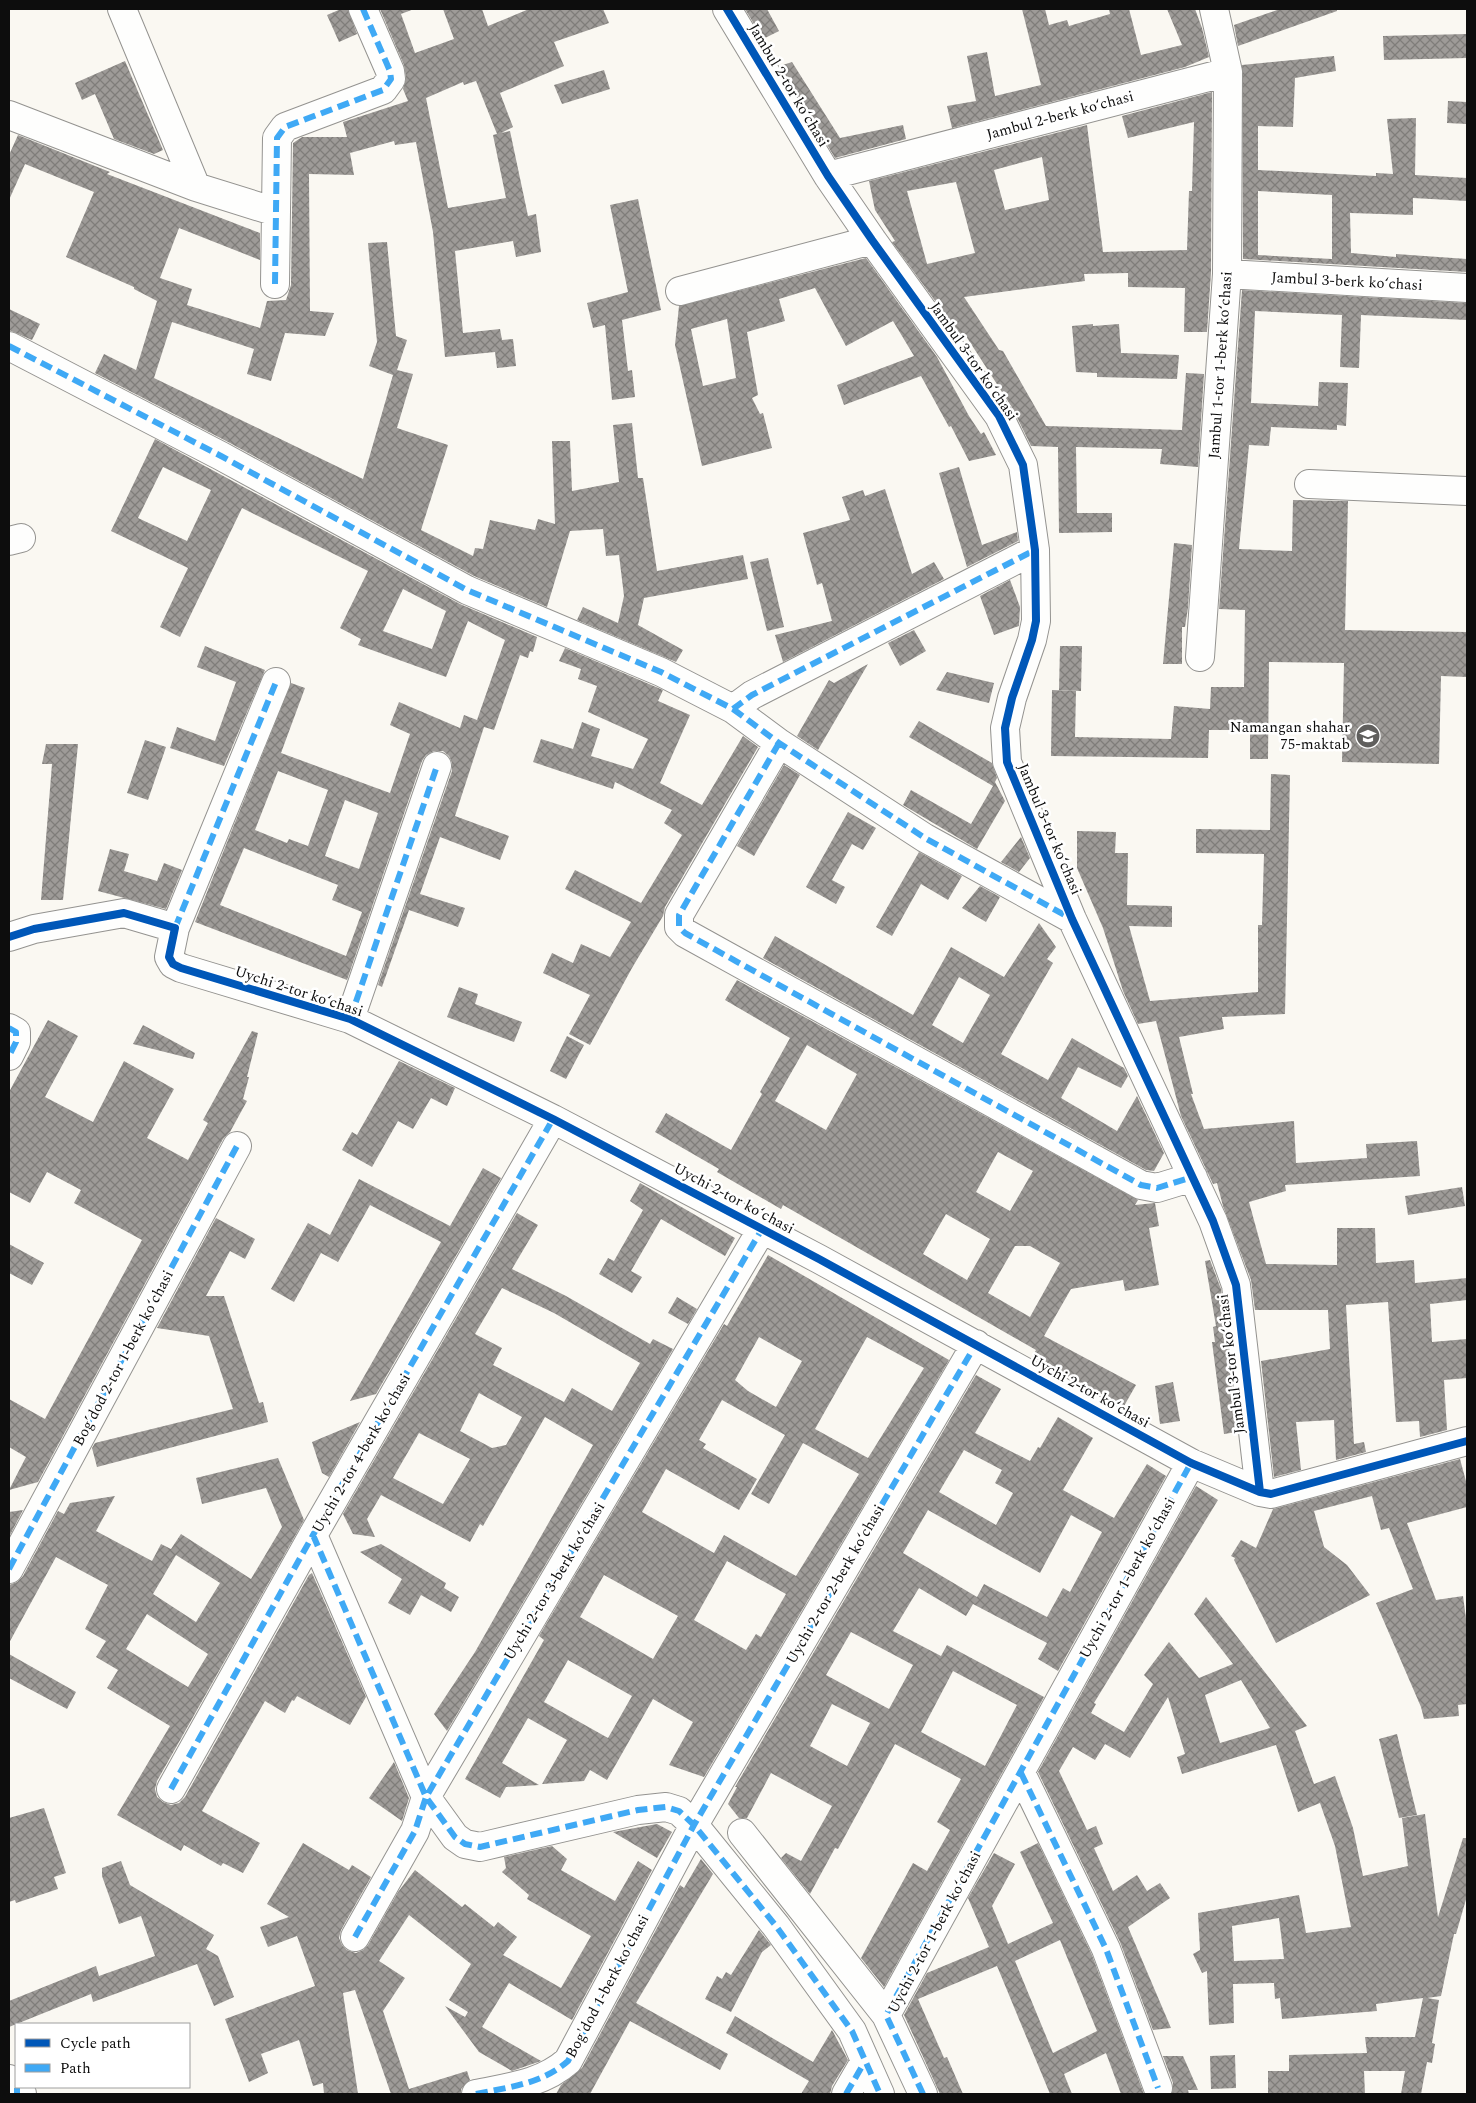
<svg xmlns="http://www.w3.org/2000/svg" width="1476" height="2103" font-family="Spectral,serif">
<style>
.building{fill:url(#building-cross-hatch);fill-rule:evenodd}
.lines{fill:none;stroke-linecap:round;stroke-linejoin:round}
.minor-casing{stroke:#949390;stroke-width:30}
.minor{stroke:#fefefd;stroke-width:28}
.quiet{stroke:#3fa9f5;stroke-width:6;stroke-dasharray:12 6;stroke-linecap:butt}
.cycleway-casing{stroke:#fff;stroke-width:11}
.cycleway{stroke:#0057b8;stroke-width:8}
.labels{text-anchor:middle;stroke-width:5;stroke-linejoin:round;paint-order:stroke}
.street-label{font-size:15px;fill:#0d0d0d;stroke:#fff}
.poi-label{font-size:15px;fill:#0d0d0d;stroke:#fff;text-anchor:end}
</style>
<defs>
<pattern id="building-cross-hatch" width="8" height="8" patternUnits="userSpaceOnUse" patternTransform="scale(1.25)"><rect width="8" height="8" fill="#9e9b98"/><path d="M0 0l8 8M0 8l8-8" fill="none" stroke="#7f7d7a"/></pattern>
</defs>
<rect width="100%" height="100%" fill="#faf8f2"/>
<!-- building -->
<path class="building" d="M341,9H348L357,34L339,42L327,15Z
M380,9H414L401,14L415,53L454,39L443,9H482L488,26L529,9H603L609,23L554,42L564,66L500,93L513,127L501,133L510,131L528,216L536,214L541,252L516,257L513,241L455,251L463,333L500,329L502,340L513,339L516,366L497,368L495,352L445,357L433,232L416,142L395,145L394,141L350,153L354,175L309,174L310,311L334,313L325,336L285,333L271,381L247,374L254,349L172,322L154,378L363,479L393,375L369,366L377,342L368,243L387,242L396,336L407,340L397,370L413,374L397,428L448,445L421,530L473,556L475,548L483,549L490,520L535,530L538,519L555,524L552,441H570L572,491L619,482L613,425L632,423L638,478H643L657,571L743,555L748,579L644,598L638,625L683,650L676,662L577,620L583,607L618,623L624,596L619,555L606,556L603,529L570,531L547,607L474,576L228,442L95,373L104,354L136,370L157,301L134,289V287L66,257L94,192L25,164L9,200V155L18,135L110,172L107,174L260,233V260L179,228L160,278L192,289L187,305L260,328L267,301L286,300L291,285L293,143L302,137H347L343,122L408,101L403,89L406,78L404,65ZM476,81L497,134L493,135L506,198L448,208L426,98L463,82L464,85Z
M745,9H767L779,31L763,39Z
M1022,9H1045L1049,25L1067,20L1069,26L1110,14L1109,9H1129L1141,55L1182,45L1167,9H1195L1202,28L1209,57L1185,67L952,128L947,106L976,101L967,56L987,52L995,96L1041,85Z
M1280,9H1337V11L1238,46L1234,25Z
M1467,34V58L1384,60L1383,36Z
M1334,56L1336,71L1295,78L1293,127L1258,126V170L1376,176V173L1393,174L1387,119L1416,118L1415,175L1467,178V201L1413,198V215L1350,213L1351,253L1396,257V254L1467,259V272L1243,259L1242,65ZM1258,191L1332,195V259L1258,255Z
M125,61L163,150L154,154L114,139L95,94L82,100L75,83Z
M792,62L840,138L903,125L906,139L835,158L780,66Z
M604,70L610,89L562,104L554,85Z
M1212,92L1211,273L1207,332H1184L1185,288L1128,287V273L1084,274L1085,281L964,297L999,350L1003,351L1046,426L1182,430L1186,373L1204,374L1198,467L1160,464L1162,449L1076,447L1077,513H1112V532L1059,533L1058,447L1031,446L1013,409L964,333L960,335L892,242L895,241L875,210L869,181L1087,125L1103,252L1187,250L1189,191H1192L1194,122L1128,138L1122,116ZM1042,157L1049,200L1005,210L994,170ZM956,182L975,253L927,264L907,191Z
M1448,101L1467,102V124L1447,123Z
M638,199L661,310L622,320L628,371L632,370L635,397L612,400L605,325L593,328L587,303L628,292L610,205Z
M866,258L937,357L969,416L981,434L984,432L996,455L969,461L951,426L949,427L921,376L844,405L837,385L914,356L893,321L846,346L815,288L779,299L785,321L747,332L758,395L752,398L760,414L763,413L772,448L702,466L675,345L679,306ZM727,319L736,378L703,386L691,329Z
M1242,290L1467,303V320L1361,315L1359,368L1340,367L1342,315L1255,311L1251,403L1318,406L1319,382L1348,383L1346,426L1337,425V430L1271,427L1269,446L1249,445L1239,549L1292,551L1293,500L1348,501L1345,630L1467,632V677L1441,676L1439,764L1342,762L1344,663L1269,662L1268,759H1250V730H1209L1208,758L1051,756L1052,690L1076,691L1075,737L1171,739L1174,706L1210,709L1211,687H1244L1245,610L1219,609Z
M9,309L40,324L32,340L9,330Z
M1093,324V326L1119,324L1121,353L1179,355L1177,379L1097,377V373L1076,372L1072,326Z
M155,439L460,604L537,637L533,652L530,651L528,658L520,655L494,730L484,727L455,816L509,836L500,860L440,837L420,894L465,908L458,927L409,910L382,987L378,985L452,771V763L449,756L443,751H434L426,755L422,761L347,980L195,922L291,683L305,688L281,753L390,793L410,734L390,725L399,702L460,728L464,715L477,720L505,640L468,621L446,677L358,645L361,639L340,628L368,571L242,508L180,637L160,627L188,568L111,531ZM163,467L211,490L187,541L138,518ZM403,589L446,611L432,649L383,631ZM278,771L328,790L308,846L289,839L287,843L255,830ZM345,800L378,813L359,869L325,856ZM244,848L338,885L332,900L362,912L346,956L220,905Z
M959,467L982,545L1017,532L1018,541L967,567L939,473Z
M885,489L912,574L934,562L944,579L783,662L775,635L832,621L822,583L817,585L803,533L850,520L842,497L863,490L865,496Z
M1174,543L1192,545L1188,608L1185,627H1182V664H1163Z
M768,558L784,627L767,631L750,562Z
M1010,580L1020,607L1019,626L994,635L980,596Z
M914,630L926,651L900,666L888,643Z
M205,646L265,670L224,766L170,748L177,727L215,741L236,682L197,667Z
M1060,646H1082L1081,691L1059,690Z
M565,648L663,690L658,701L690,715L660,783L702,805L743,736L758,747L665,907L663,916L632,968L590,1045L569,1034L590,995L543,973L552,953L573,963L581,944L610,957L631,922L565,889L575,870L641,903L682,835L664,823L672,810L615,782L613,789L533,762L541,739L573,749L582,722L600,729L591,756L633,769L648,739L588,712L597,686L578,679L581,669L559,661Z
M868,664L818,750L797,736L829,680L834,683Z
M947,672L994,683L989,703L936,690Z
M919,721L992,763L997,778L995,782L1005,801L977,849L903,805L911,790L971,824L993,786L909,737Z
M145,740L166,747L148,800L127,793Z
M46,744H78L63,900H41L52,764H42Z
M784,765L800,775L754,856L737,846Z
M1271,774L1290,775L1285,1014L1222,1017L1224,1029L1179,1037L1193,1094H1191L1204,1129L1294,1121L1296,1163L1367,1158L1366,1144L1417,1141L1420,1176L1285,1185L1286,1191L1249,1202L1266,1264L1337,1265V1228H1375L1376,1263L1414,1260L1415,1283L1467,1278V1300L1430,1304L1432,1342L1467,1339V1378L1444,1380L1447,1430L1420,1437L1419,1421L1396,1422L1388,1302L1346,1305L1354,1444L1364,1442L1366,1452L1336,1460L1334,1420L1296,1422L1301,1470L1274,1477L1261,1361L1330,1349L1328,1310H1255L1251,1280L1223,1206L1217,1183L1213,1184L1181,1116L1156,1021L1138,1024L1123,991L1103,928L1077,868V831L1116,832L1115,853H1128L1127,905L1172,906V927L1129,926L1150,1001L1258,992V925H1262L1264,854L1196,853V829L1270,830Z
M848,812L876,828L863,850L852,844L832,880L845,887L836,904L806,887Z
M1021,837L1030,858L1019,872L1001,862Z
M110,849L129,854L124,871L157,881L164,863L182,870L166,909L98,891Z
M919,852L962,876L948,900L921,884L892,936L876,927Z
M980,886L1000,897L986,922L962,908Z
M1039,923L1056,947L1047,959L1053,963L1001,1054L1048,1080L1072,1038L1124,1068L1128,1076L1121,1088L1078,1067L1061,1098L1117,1131L1137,1096L1164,1153L1154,1171L1146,1170L763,958L775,936L913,1015L951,947L1004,977ZM959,977L990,995L963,1043L932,1025Z
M737,980L1138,1200L1135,1205L1155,1203L1159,1226L1149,1228L1159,1285L1125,1291L1123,1280L1071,1289L1036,1350L783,1205L781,1209L717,1172L719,1169L655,1132L666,1113L731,1150L762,1094L760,1092L790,1038L725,1000ZM807,1045L857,1074L826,1130L775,1101ZM998,1152L1033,1171L1010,1211L976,1192ZM946,1214L990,1239L967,1280L923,1254ZM1015,1246H1030L1060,1263L1030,1317L988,1293Z
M459,987L478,994L475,1004L522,1022L514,1042L447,1017Z
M48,1020L78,1036L45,1097L93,1122L124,1061L174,1089L147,1138L188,1160L208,1123L203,1120L252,1031L258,1033L247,1077H249L243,1099L247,1101L230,1132L223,1139L38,1482L9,1490L26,1457L9,1447V1399L45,1419L142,1240L74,1203L81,1190L47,1172L30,1203L9,1192V1092Z
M143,1025L195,1053L193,1059L133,1044Z
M567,1036L584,1045L566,1079L550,1071Z
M399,1061L455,1088L447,1106L431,1098L413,1129L398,1121L372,1167L342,1150L352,1132L357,1135Z
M483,1168L501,1178L376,1394L350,1401L441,1242L370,1205L338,1262L321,1253L294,1302L271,1289L308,1223L330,1235L359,1179L450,1226Z
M640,1183L735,1238L725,1256L661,1219L631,1271L642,1277L632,1293L599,1274L608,1258L614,1261L643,1210L630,1201Z
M1462,1187L1465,1206L1408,1215L1405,1196Z
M517,1213L538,1225L512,1269L566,1296L650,1344L653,1339L673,1349L447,1731L434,1714L475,1652L593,1445L545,1417L483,1526L480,1524L470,1542L381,1495L367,1519L375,1537L353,1534L343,1514ZM502,1288L554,1313L640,1363L612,1411L572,1388L564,1402L493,1365L502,1348L475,1334ZM479,1393L522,1417L506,1445L492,1448L460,1431ZM419,1433L470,1459L443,1504L393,1478Z
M216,1218L255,1239L245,1259L230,1251L206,1296H224L259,1403L263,1402L268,1422L97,1467L92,1448L95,1443L233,1409L209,1336L157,1328Z
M9,1244L44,1263L32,1285L9,1273Z
M768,1255L949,1360L704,1777L669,1765L693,1722L653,1699L607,1780L590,1770L584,1781L542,1784L567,1740L528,1718L502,1763L539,1785L506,1787L500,1798L465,1779L544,1640L539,1636L724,1324L727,1326ZM759,1337L802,1361L776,1407L748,1391L735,1380ZM867,1337L924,1368L868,1458L815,1429ZM722,1400L785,1435L751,1494L769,1504L803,1443L859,1474L796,1576L724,1535L714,1553L642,1512L666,1469L739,1510L757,1479L703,1448L706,1444L699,1440ZM727,1561L786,1594L761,1637L756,1634L746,1650L694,1620ZM604,1575L678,1616L653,1659L580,1617ZM568,1660L632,1696L608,1738L544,1702Z
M1210,1260L1221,1289L1237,1432L1224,1434L1212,1342H1215L1213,1327L1216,1326L1205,1261Z
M677,1297L697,1309L688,1324L668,1313Z
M1044,1336L1136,1385L1124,1406L1032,1357Z
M976,1375L1001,1389L975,1433L1030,1461L1038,1447L1040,1448L1058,1417L1093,1438L1063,1490L1114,1518L1147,1464L1166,1476L1058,1671L1038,1659L1047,1643L973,1604L966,1616L919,1588L893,1631L941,1656L947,1645L1044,1697L884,1987L861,1958L913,1863L927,1871L950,1830L937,1822L961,1779L895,1744L838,1849L835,1848L810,1894L781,1858L786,1853L801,1861L832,1806L771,1773L747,1818H739L728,1804L737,1787H735ZM964,1450L1002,1470L995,1483L1013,1493L996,1525L939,1492ZM928,1510L1040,1573L1071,1515L1102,1532L1070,1592L1063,1588L1047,1617L984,1584L977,1597L903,1553ZM851,1632L913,1665L889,1709L826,1675ZM953,1671L1017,1705L985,1766L921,1732ZM832,1704L870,1723L847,1766L810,1746Z
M1173,1382L1180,1421L1160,1424L1155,1386Z
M360,1422L329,1477L322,1473L312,1442Z
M278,1458L304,1520L157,1781L155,1789L157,1797L163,1802L171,1805L179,1803L185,1797L309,1575L312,1573L366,1697L350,1725L297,1696L294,1701L292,1700L285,1713L265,1701L202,1811L260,1843L243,1873L223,1863L221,1866L184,1845L181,1851L117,1815L170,1726L107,1688L118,1670L96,1657L106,1641L85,1629L108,1585L56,1557L9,1643V1585L17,1582L23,1576L58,1511L64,1514L70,1503L115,1496L96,1531L152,1561L161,1544L171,1549L181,1534L251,1579L282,1527L266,1488L202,1504L196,1478ZM176,1555L220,1583L196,1622L153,1594ZM147,1614L208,1654L188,1687L126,1649Z
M1460,1459L1467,1485V1507L1407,1523L1436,1600L1463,1596L1467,1626V1704L1458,1705L1459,1716L1424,1719L1421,1707L1376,1603L1413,1589L1389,1528L1381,1530L1372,1496L1314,1511L1324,1547L1347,1565L1370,1595L1276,1643L1234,1560L1235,1558L1231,1556L1241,1540L1256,1548L1273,1509Z
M1196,1486L1218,1500L1094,1703L1096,1704L1091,1713L1124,1732L1153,1684L1144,1675L1169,1642L1199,1678L1233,1664L1194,1614L1206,1597L1307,1726L1295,1731L1314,1784L1335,1776L1353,1828L1363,1876L1408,1866L1402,1818L1425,1814L1438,1917L1463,1838H1467V1896L1456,1934H1454L1441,1996L1427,1998L1439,2000L1432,2043L1435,2044L1432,2063L1427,2062L1421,2094H1401L1405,2071H1364L1365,2094H1268V2071H1289V2055L1367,2053L1365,2037H1415L1423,1998L1376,2004L1377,2011L1282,2019L1280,1998L1275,1999L1274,1983L1233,1984L1234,2023L1209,2025L1207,1971L1202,1973L1193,1954L1200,1950L1198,1913L1299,1895L1306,1933L1351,1927L1335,1846L1320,1803L1298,1812L1276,1745L1182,1774L1177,1757L1185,1754L1168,1697L1130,1758L1105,1744L1095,1760L1073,1747L1059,1771L1087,1830L1096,1826L1103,1844L1094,1848L1113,1891L1137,1875L1147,1891L1160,1883L1170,1898L1128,1927L1171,2028L1153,2030L1120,1942L1038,1772ZM1241,1680L1270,1728L1220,1743L1205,1695ZM1279,1918L1284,1959L1234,1961L1232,1926Z
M23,1510L9,1537V1512Z
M381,1544L446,1583L444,1588L459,1597L451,1612L421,1595L410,1615L388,1603L402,1579L360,1552Z
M9,1654L76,1692L67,1709L9,1678Z
M1397,1734L1417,1815L1399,1818L1379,1739Z
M394,1762L409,1798L402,1821L369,1798Z
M44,1808L66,1873L54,1877L58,1889L16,1903L15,1900L9,1902V1818Z
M657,1824L672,1832L657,1858L613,1832Z
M303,1843L349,1870L352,1865L371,1877L341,1930L339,1938L342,1945L347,1950L356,1953L363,1950L368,1945L398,1892L415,1870L462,1907L465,1904L494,1927L498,1922L517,1937L503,1955L561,1988L591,1936L527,1899L529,1895L502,1872L506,1868L504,1857L552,1846L567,1859L561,1870L615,1901L638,1861L652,1870L572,2020L509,1983L482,2027L541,2061L512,2071L479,2052L445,2006L465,2017L468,2012L449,2000L471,1964L409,1915L379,1961L405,1978L383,2011L409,2089L467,2071L470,2080L461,2089V2094H391L355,1990L343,1993L358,2094H324L323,2083L313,2086L299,2040L261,2054L268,2073L249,2082L225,2019L315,1986L297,1936L268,1947L260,1927L289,1917L267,1904Z
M1038,1843L1092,1955L1144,2094H1121L1106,2053L1064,2074L1072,2094H1050L997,1966L918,1999L944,2058L947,2057L963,2094H940L904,2015L927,1973L989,1947L968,1898L994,1853L1015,1864L992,1906L1008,1944L1053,1923L1020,1852ZM1060,1940L1097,2031L1053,2053L1015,1961Z
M701,1859L713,1874L636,2003L728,2054L720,2070L630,2021L590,2094H556L561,2085L582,2068L680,1885L684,1888Z
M121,1861L130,1885L214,1935L206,1949L218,1956L234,1997L214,2006L197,1964L93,2002L91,1994L9,2027V2001L96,1966L99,1976L155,1956L141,1916L119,1924L102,1876V1868Z
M759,1930L771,1945L762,1952L731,2012L705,1999L717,1976L722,1979L726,1972L731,1975Z
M735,2016L813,2062L832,2030L848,2060L832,2086L830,2094H801L809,2081L726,2033Z
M1235,2055L1236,2088L1211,2089L1210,2056Z
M1163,2056H1183L1198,2090H1188L1189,2094H1172L1173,2083Z"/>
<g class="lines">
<defs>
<path id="minor" d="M122,9L196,187L276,212
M727,9L828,176L872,240L999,416L1023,465L1035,550L1036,621L1032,640L1012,698L1005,728L1007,762L1072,919L1213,1221L1236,1285L1260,1492
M9,115L196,187
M828,176L1228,72
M1227,274L1467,288
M275,284L277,138L285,127L383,90L391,79L390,71L363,9
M680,291L872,240
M9,346L221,456L467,590L661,672L733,709L752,695L1035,550
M1309,484L1467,491
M9,541L21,538
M1200,657L1227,274L1228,72L1214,9
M733,709L779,743L925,838L1072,919
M779,743L679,915V927L685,933L1141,1185L1157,1188L1193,1177
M175,928L276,682
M9,937L34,929L124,913L175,928L169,957L173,964L181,968L350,1019L553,1119L819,1259L1191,1463L1260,1492L1271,1494L1467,1441
M350,1019L437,766
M9,1028L16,1032V1042L9,1056
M313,1535L426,1797L455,1837L465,1844L480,1847L638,1810L666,1807L679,1811L694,1825L776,1926L852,2031L880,2094
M9,1569L237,1146
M1021,1773L1106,1949L1158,2088
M171,1789L313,1535L553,1119
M742,1833L886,2015
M355,1937L415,1831L426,1797L762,1229
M9,2079L22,2094
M476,2094C509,2087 542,2084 568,2061L694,1825L976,1344
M846,2094L864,2063
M923,2094L886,2015L1191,1463"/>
</defs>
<!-- minor casing -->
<use href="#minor" class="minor-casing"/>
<!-- minor -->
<use href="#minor" class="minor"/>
<!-- quiet -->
<path class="quiet" d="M275,284L277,138L285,127L383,90L391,79L390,71L363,9
M9,346L221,456L467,590L661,672L733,709L752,695L1035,550
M733,709L779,743L925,838L1072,919
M779,743L679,915V927L685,933L1141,1185L1157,1188L1193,1177
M175,928L276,682
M350,1019L437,766
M9,1028L16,1032V1042L9,1056
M313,1535L426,1797L455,1837L465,1844L480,1847L638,1810L666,1807L679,1811L694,1825L776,1926L852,2031L880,2094
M9,1569L237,1146
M1021,1773L1106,1949L1158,2088
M171,1789L313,1535L553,1119
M355,1937L415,1831L426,1797L762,1229
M17,2088V2094
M476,2094C509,2087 542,2084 568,2061L694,1825L976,1344
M846,2094L864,2063
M923,2094L886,2015L1191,1463"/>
<defs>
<path id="cycleway" d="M727,9L828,176L872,240L999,416L1023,465L1035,550L1036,621L1032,640L1012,698L1005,728L1007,762L1072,919L1213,1221L1236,1285L1260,1492
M9,937L34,929L124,913L175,928L169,957L173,964L181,968L350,1019L553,1119L819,1259L1191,1463L1260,1492L1271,1494L1467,1441"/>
</defs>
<!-- cycleway casing -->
<use href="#cycleway" class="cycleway-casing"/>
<!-- cycleway -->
<use href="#cycleway" class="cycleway"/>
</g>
<!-- icons -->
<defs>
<symbol id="school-disc" viewBox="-11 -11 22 22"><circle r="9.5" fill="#605f5d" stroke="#fff"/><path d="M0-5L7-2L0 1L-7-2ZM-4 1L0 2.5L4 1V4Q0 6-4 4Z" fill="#fff"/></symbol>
</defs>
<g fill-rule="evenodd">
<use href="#school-disc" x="1354" y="722" width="28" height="28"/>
</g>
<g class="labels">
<!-- street labels -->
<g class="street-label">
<text transform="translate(789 85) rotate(59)" y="5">Jambul 2-tor koʻchasi</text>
<text transform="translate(1060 115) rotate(-15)" y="5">Jambul 2-berk koʻchasi</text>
<text transform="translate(1347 281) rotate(3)" y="5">Jambul 3-berk koʻchasi</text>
<text transform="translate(974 361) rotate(55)" y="5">Jambul 3-tor koʻchasi</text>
<text transform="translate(1220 365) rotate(-86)" y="5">Jambul 1-tor 1-berk koʻchasi</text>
<text transform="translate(1050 829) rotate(67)" y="5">Jambul 3-tor koʻchasi</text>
<text transform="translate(299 991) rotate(18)" y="5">Uychi 2-tor koʻchasi</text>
<text transform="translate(734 1198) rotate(28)" y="5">Uychi 2-tor koʻchasi</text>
<text transform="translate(123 1358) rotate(-62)" y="5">Bogʼdod 2-tor 1-berk koʻchasi</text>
<text transform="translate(1231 1364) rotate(-97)" y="5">Jambul 3-tor koʻchasi</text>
<text transform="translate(1090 1391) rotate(29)" y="5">Uychi 2-tor koʻchasi</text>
<text transform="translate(361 1453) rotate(-60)" y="5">Uychi 2-tor 4-berk koʻchasi</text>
<text transform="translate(1127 1578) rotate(-61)" y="5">Uychi 2-tor 1-berk koʻchasi</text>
<text transform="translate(554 1581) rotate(-59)" y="5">Uychi 2-tor 3-berk koʻchasi</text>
<text transform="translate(835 1584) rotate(-60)" y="5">Uychi 2-tor 2-berk koʻchasi</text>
<text transform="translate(934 1932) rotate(-62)" y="5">Uychi 2-tor 1-berk koʻchasi</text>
<text transform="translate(607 1986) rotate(-62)" y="5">Bog'dod 1-berk koʻchasi</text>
</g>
<!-- poi labels -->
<g class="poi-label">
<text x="1350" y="732">Namangan shahar<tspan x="1350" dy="17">75-maktab</tspan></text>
</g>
</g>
<!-- border -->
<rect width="1476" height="2103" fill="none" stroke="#0d0d0d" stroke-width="20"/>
<!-- legend -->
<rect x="15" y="2023" width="175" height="65" fill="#ffffff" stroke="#9e9e9e"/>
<rect x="25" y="2039" width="25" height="8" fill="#0057b8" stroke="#9e9e9e"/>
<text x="60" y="2048" font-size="15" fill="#0d0d0d">Cycle path</text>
<rect x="25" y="2064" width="25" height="8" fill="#3fa9f5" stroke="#9e9e9e"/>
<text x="60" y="2073" font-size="15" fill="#0d0d0d">Path</text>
</svg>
